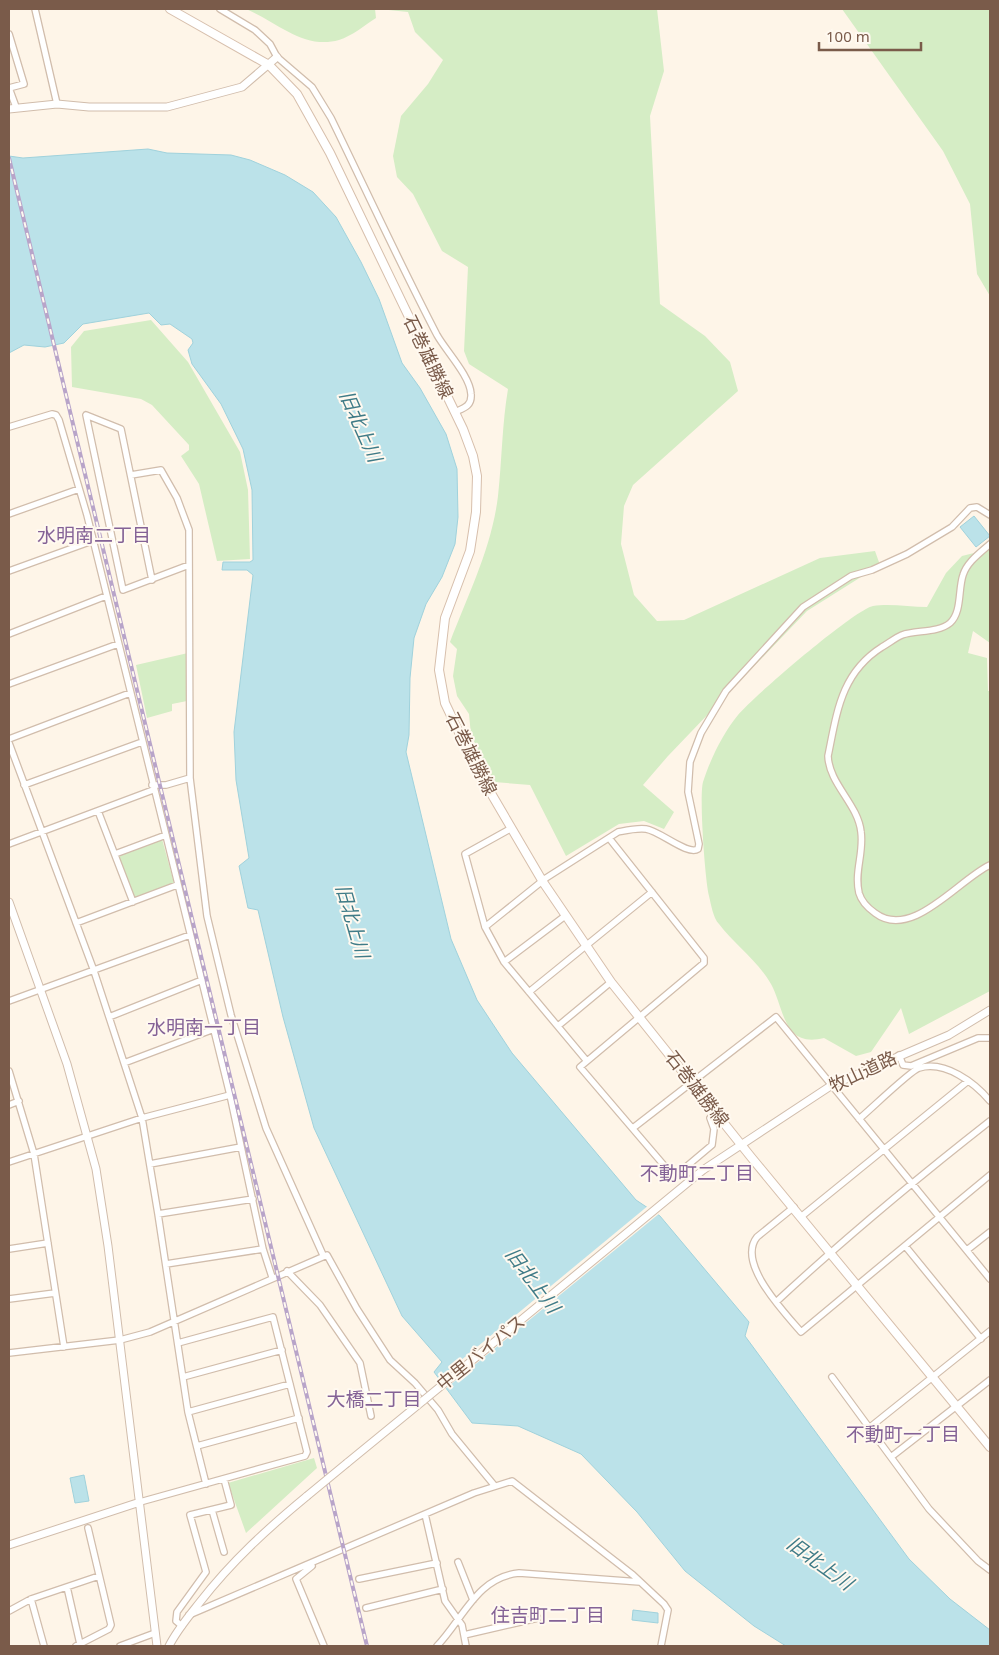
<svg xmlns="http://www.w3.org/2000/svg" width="999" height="1655" font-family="'Noto Sans','Noto Sans JP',sans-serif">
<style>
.green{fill:#d5edc5}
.water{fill:#bbe2e9;stroke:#a0d2dc}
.pier{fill:#fef5e8}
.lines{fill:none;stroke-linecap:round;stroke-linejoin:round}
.minor-casing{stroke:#d1bdac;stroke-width:8}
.tertiary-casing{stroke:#d1bdac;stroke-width:9}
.secondary-casing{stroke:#d7bfac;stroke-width:10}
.minor{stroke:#fff;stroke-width:5.5}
.tertiary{stroke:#fff;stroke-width:7}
.secondary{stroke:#fff;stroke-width:8}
.rail-casing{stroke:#b8a4c9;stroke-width:4}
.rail{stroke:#fff9f0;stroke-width:2;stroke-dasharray:5.5;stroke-linecap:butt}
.tertiary-bridge-casing{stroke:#d1bdac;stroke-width:9;stroke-linecap:butt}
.tertiary-bridge{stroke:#fff;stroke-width:7}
.labels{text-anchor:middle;stroke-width:4;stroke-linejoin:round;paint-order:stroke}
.street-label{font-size:18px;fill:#7a5b4a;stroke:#fff9f0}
.water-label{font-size:19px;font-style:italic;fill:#3f7b87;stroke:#fff9f0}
.neighbourhood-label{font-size:19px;fill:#846296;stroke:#fff9f0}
</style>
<rect width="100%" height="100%" fill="#fef5e8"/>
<!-- green -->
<path class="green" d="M246,9H375L376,18C365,25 352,36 339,40C304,50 277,22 246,9Z
M379,9H657L664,71L650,116L660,304L705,336L730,362L738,391L633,485L624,506L621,544L634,595L657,621L684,620L820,558L875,551L880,565L807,611L668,756L643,785L674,812L664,829L644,821L619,824L566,856L530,785L494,782L471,735L469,714L457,696L453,676L457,649L450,642C468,595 492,547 498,496C502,460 502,424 508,389L469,364L464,351L468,267L442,251L413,194L397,177L393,156L401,116L428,84L443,60L415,32L408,12Z
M842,9H990V296L977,274L970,204L943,151Z
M151,320L188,362L240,452L248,490L250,559L217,561L199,484L181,456L189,450V445L152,405L141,399L72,387L71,347L84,331Z
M990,549V643L973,631L968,653L987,658L988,691H990V991L909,1034L901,1008L871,1052L856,1056L824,1038C783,1048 785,1010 771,984C758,961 734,944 719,924C713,918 711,904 709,896C705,880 699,796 703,782C710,760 723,733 738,715C753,697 854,610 873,606C889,603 910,607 927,607L946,573L962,556Z
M188,653L187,701L172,704V711L147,718L136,665Z
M162,839L174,883L133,898L119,856Z
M314,1458L317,1468L246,1533L228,1483Z"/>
<!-- water -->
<path class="water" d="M148,149L167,153L231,155L250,160L285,175L313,192L336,217L361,262L379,299L402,363L420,388L446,434L457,469L458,517L455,544L442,577L426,604L414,638L410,678L409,735L406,752L451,939L477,1000L512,1053L636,1200L660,1216L749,1322L745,1336L909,1559L950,1599L990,1630V1646H786L754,1626L685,1571L637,1512L581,1454L518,1426L472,1423L434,1372L442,1362L402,1316L314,1128L283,1017L258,910L248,908L239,866L249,858L236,780L234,732L253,575L247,570H222L223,562H250L253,560L252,490L243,449L221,404L192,364L188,350L193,343L192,339L170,324L161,325L149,313L83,324L64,343L45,347L24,345L9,353V156L23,158Z
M974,516L990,536L976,547L960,527Z
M84,1475L89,1501L75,1503L70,1478Z
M633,1610L658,1613V1623L632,1620Z"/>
<!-- pier -->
<path class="pier" d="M649,1205L660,1213L444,1390L437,1380Z"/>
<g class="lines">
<defs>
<path id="minor" d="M35,9L57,104
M220,9L255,30L270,44L277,57L312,87L331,118C366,190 400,264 437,335C446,351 470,376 471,394C472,406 464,408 455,412
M9,34L24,84L9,88L16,107
M9,427L52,414L56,415L59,420L87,515L230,1095L263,1249L272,1277
M131,475L161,470L177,498L189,530L190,778L207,916L231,1015L266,1128L323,1255
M9,514L79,489
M990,544C980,553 967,562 963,575C958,590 962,612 950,623C938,633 916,630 902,635C895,638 889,643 882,647C841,673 837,712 828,756C829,784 858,804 861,832C864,853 854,872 859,893C861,900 868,908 875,913C912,941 959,879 990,865
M9,571L92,541
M152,580L121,429L86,415L123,590L189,565
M9,634L106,596
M9,684L118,644
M9,739L130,693
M9,743L94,971L142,1118L158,1214L188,1412L206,1484
M24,785L142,742
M152,785H166L190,778
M98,811L133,902
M510,829L465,854L485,927L504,962L586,1060
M609,838L704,958V963L580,1067L674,1177L712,1145L714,1129L710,1118L717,1112
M9,844L153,790
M115,854L166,835
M76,923L177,885
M485,927L546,878L618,832C628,830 636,828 646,829C660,831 688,856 698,849L699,844L688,792L690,762L701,733L726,691L803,607L851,576L872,570L907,554L952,527L970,508L977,507L990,515
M504,962L565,916
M529,992L652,892
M9,1001L190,935
M109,1017L202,980
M558,1026L611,982
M899,1055L903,1065L911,1066L978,1038H990
M124,1063L214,1029
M9,1071L34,1154L64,1347
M9,1105L19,1101
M859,1119C870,1110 910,1071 919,1068C945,1060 975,1083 990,1101
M633,1128L776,1017L990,1279
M9,1162L142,1118L230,1095
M150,1164L241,1147
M794,1207L757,1237C736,1263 785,1313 801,1332L990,1175
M158,1214L253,1199
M802,1216L968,1081
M906,1247L981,1339
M9,1249L48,1243
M967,1250L990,1232
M166,1264L263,1249
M287,1271L320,1305L360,1363L371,1416
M9,1299L55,1293
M776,1302C845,1238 916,1179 990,1121
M9,1353L120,1340L150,1332L327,1255L357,1309L390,1360L415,1383L438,1410L452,1434L494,1485
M183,1377L282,1350
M832,1377L929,1509L978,1561L990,1570
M188,1412L290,1384
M869,1428L990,1331
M197,1446L299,1418
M891,1457L990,1380
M140,1502L305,1456L307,1452L273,1317L178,1343
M212,1510L224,1552
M425,1514L445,1601L462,1625L466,1646
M458,1562L473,1600
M312,1566L296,1579L324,1646
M359,1579L437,1563
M67,1587L80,1644
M31,1599L44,1646
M366,1608L443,1589
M9,1611L31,1599L99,1576
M189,1615L474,1493L512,1481L633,1575L664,1604L668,1610L661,1646
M182,1626L176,1621L177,1612L206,1572L190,1515L231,1505L224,1479
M464,1635L538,1618
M76,1646L109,1629L111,1625L88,1528
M120,1646L155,1633
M437,1646C463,1619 477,1577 519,1573L640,1582"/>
<path id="tertiary" d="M9,109L57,104L89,107H167L242,87L277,57
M9,902L67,1064L96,1169L108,1246L157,1646
M703,1170L832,1085L949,1035L990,1010
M347,1463L424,1400
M9,1545L140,1502
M169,1646C177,1630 189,1616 200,1602C232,1561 267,1529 307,1496"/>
<path id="secondary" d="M170,9L269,65L297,94L330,153L463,429L473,456L477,476L476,512L470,551L445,618L439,670L445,703L475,766L543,882L611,982L751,1157L990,1447"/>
</defs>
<!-- minor casing -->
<use href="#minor" class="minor-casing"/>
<!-- tertiary casing -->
<use href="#tertiary" class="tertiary-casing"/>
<!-- secondary casing -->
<use href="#secondary" class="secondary-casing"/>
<!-- minor -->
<use href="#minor" class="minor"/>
<!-- tertiary -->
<use href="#tertiary" class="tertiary"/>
<!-- secondary -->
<use href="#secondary" class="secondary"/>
<defs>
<path id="rail" d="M9,158L367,1646"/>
</defs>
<!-- rail casing -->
<use href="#rail" class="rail-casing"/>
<!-- rail -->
<use href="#rail" class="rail"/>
<defs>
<path id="tertiary-bridge" d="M424,1400L703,1170
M307,1496L347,1463"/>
</defs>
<!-- tertiary-bridge casing -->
<use href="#tertiary-bridge" class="tertiary-bridge-casing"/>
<!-- tertiary-bridge -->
<use href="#tertiary-bridge" class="tertiary-bridge"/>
</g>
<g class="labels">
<!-- street labels -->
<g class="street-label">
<text transform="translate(428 357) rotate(64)" y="6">石巻雄勝線</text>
<text transform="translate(471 754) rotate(63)" y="6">石巻雄勝線</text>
<text transform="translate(863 1072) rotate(-25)" y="6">牧山道路</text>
<text transform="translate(697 1089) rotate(52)" y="6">石巻雄勝線</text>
<text transform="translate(481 1353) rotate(-39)" y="6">中里バイパス</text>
</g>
<!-- water labels -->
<g class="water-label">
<text transform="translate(361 426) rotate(66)" y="7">旧北上川</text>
<text transform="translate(353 921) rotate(74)" y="7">旧北上川</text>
<text transform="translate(533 1280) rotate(53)" y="7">旧北上川</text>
<text transform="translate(820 1563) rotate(36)" y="7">旧北上川</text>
</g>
<!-- neighbourhood labels -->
<g class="neighbourhood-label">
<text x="94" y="542">水明南二丁目</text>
<text x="204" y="1034">水明南一丁目</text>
<text x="697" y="1180">不動町二丁目</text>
<text x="374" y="1406">大橋二丁目</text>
<text x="903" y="1441">不動町一丁目</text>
<text x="548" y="1622">住吉町二丁目</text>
</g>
</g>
<!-- border -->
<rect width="999" height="1655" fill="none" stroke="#7a5b4a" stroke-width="20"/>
<!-- scale -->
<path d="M819 42v8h102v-8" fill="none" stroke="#7a5b4a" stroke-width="2.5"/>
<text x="826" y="42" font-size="15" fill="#7a5b4a" stroke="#fff9f0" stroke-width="4" paint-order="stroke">100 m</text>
</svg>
